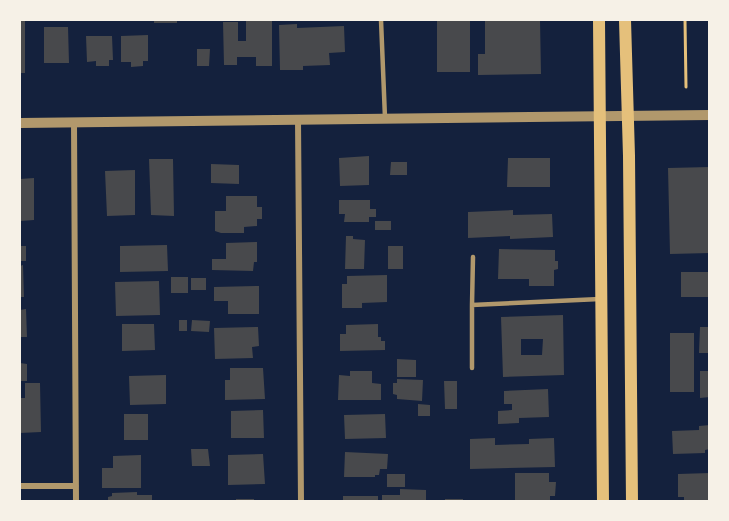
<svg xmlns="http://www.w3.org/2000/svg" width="729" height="521" font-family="'PT Sans',sans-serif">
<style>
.building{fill:#48494c;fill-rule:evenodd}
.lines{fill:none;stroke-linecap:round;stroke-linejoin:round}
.path{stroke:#e5c07b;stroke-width:3}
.service{stroke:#b1986c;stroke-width:4.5}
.minor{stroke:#b1986c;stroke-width:6}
.tertiary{stroke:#b1986c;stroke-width:10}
.secondary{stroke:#e5c07b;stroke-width:12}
</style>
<rect width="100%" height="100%" fill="#14213d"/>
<!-- building -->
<path class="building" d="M20,20H25V73H20Z
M154,20H177V23H154Z
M485,20H540L541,74L478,75V54H485Z
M246,21H272V66H256V57H237V65H224L223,22H238V41H246Z
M437,21H470V72H437Z
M297,24V28L344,26L345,52L329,53L330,65L303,66V70H280L279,25Z
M44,27H68L69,63H44Z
M148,35V61H143V66L131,67V62H121V36Z
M86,36H112L113,60H109V66H96V61L87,62Z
M197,49H210L209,66H197Z
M369,156V185L340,186L339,158Z
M508,158H550V187H507Z
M149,159H173L174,216L151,215Z
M391,162H407V175H390Z
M211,164L239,165V184L211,183Z
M710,167V253L670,254L668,168Z
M135,170V215L107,216L105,171Z
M34,178V220L20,221V179Z
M226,196H257V207H262V219H257V226L244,227V233H221L215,231V211H226Z
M339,200H370V209H376V217H369V222H344L345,214H339Z
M513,210V215L552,214L553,237L510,239V236L468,238V212Z
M375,221H391V230H375Z
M346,236H353V239L365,240L364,269H345Z
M257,242V262H254L253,271L212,270V259H226V243Z
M167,245L168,271L120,272V246Z
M20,246H26V261H20Z
M388,246H403V269H388Z
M499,249L555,250V261H558V269L554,270V286H529V279H498Z
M23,265L24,297H20V266Z
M681,272H710V297H681Z
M387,275V302L362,303V308H342V284H347V276Z
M171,277H188V293H171Z
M191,278H206V290H191Z
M159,281L160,315L116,316L115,282Z
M259,286V314H228V301H214V287Z
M26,309L27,337H20V310Z
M563,315L564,375L503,377L501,317ZM521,339H543L542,355H521Z
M179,320H187V331H179Z
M192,320L210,321L209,332L191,331Z
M122,324H154L155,350L122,351Z
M378,324V337H381V341H385V350L340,351V334H346V325Z
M258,327L259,346L252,347L253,358L215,359L214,328Z
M700,327H710V353H699Z
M670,333H694V392H670Z
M397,359L416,360V377H397Z
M20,363L27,364V381H20Z
M230,368H263L265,399L225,400V380H230Z
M350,371H372V383L381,384V400H338L339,375L350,376Z
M700,371H710V397L700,398Z
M166,375V404L130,405L129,376Z
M397,379L423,380L422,401L397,399V395L393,394V383H397Z
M444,381H457V409H445Z
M25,383H40L41,432L20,433V398H25Z
M548,389L549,417L519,418V423L498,424V411L512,410V404H504V391Z
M418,404L430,405V416H418Z
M263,410L264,438H231V411Z
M124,414H148V440H124Z
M385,414L386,438L345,439L344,415Z
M710,425V449L705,450V453L673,454L672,431L699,430V426Z
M495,438V445L529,444V439L554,438L555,467L470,469V439Z
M191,449H208L210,466H192Z
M345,452L388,454L387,469H380L379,475H375V477H344Z
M263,454L265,484L228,485V455Z
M141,455V488H102V468H113V456Z
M515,473H549V482H556L555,496H550V502H515Z
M710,473V501L684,502V497H678V474Z
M387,474H405V487H387Z
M400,489L426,490V502H382V495H400Z
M137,492V495H152V502H108V497L112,496V493Z
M343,496H378V502H343Z
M236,499H254V502H236Z
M445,499H463V502H445Z"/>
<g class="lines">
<!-- path -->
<path class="path" d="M685,20L686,87"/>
<!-- service -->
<path class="service" d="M381,20L385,118
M472,305L473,257
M472,368V305L600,299"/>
<!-- minor -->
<path class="minor" d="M298,119L301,502
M74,122L76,502
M20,486H76"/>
<!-- tertiary -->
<path class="tertiary" d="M20,123L710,115"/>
<!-- secondary -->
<path class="secondary" d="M599,20L603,502
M625,20L629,156L632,502"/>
</g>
<!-- border -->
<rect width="729" height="521" fill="none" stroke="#f6f1e7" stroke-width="42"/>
</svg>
